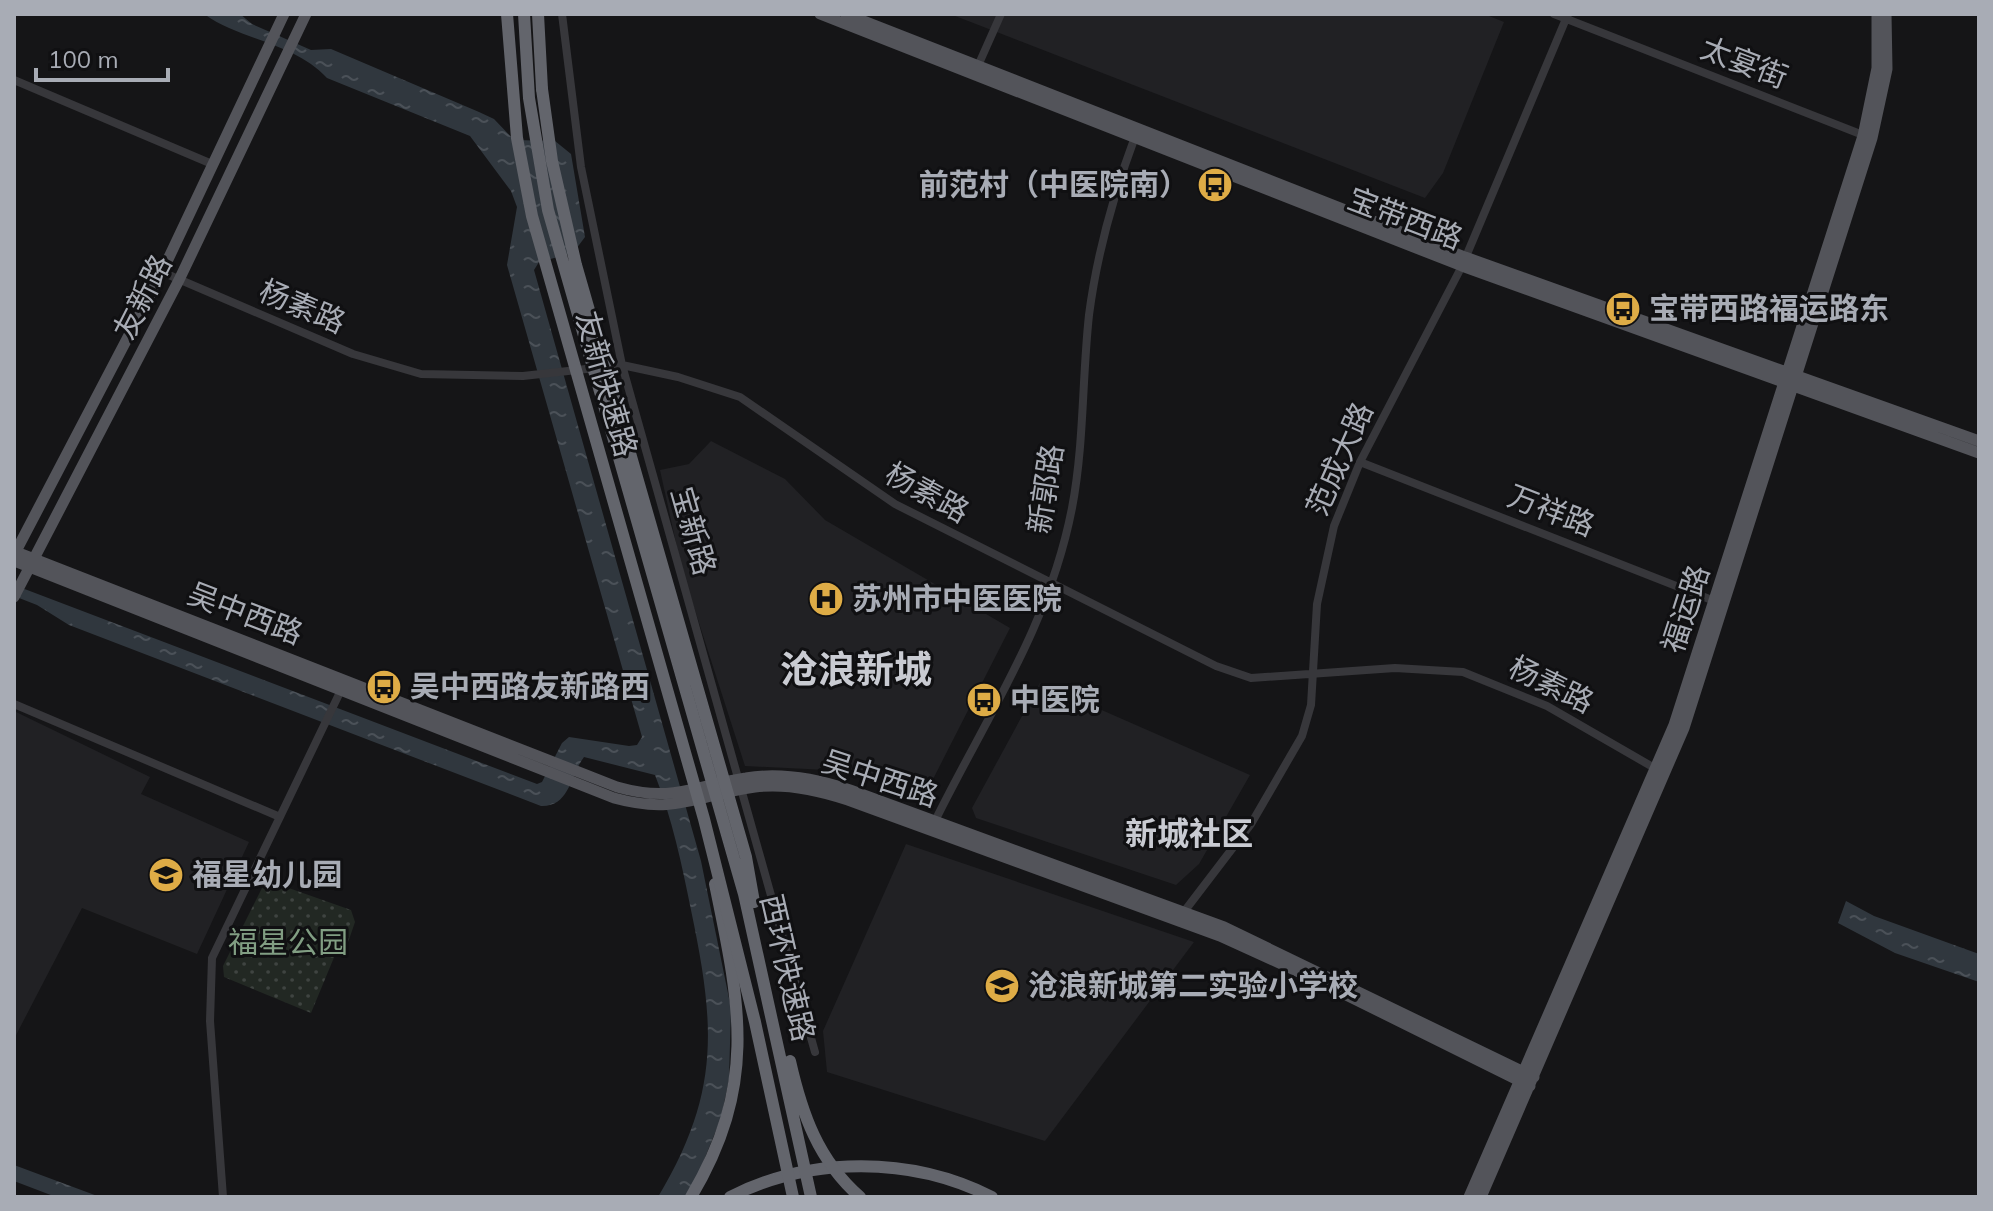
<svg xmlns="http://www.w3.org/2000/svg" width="1993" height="1211" font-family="Mulish,'Noto Sans SC',sans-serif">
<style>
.built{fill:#212124}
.green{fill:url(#green-dots)}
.water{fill:url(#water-ripples)}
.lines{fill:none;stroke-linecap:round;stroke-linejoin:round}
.minor{stroke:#37373b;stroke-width:8}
.major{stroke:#53545a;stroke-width:11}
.highway{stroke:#63656c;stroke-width:12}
.highway-bridge{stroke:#63656c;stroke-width:12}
.labels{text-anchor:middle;stroke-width:6;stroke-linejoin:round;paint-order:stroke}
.street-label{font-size:30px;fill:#a8acb5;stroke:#101012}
.poi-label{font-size:30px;font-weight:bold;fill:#a8acb5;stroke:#101012;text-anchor:start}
.park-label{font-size:30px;fill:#819e83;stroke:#101012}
.neighbourhood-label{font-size:32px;font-weight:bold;fill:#c9cbd2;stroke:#101012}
.district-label{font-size:38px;font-weight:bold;fill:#c9cbd2;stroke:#101012}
</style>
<defs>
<pattern id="green-dots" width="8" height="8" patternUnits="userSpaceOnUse" patternTransform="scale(2)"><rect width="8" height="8" fill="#222823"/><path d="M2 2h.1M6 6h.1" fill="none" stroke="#3f4441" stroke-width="1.8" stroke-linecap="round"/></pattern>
<pattern id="water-ripples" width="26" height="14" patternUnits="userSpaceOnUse" patternTransform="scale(2)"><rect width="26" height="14" fill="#30373e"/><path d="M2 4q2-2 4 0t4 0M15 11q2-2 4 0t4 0" fill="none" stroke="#4b5158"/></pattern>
</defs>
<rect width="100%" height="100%" fill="#151517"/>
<!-- built -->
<path class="built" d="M950,14H1484L1504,22L1443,173L1425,198Z
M711,441L785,479L825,520L1010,628L929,787L908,790L867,772L745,766L682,570L660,470L689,464Z
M1040,683L1250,775L1199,864L1176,885L976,818L972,808Z
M14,711L150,777L141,794L249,842L197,954L82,908L14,1039Z
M906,844L1194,942L1045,1141L827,1072L823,1031Z"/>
<!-- green -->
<path class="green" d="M266,880L351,910L355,922L343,957L335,955L311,1013L224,977L223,966Z"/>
<!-- water -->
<path class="water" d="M204,14H240L252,24L311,50L331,49L479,112L494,119L514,140L555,141L571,154L585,237L573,253L539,262L534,270L701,861L731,1008L729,1079L721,1118L689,1197H658C721,1092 715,1025 691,910C682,865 672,818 655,775L584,757C570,775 570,807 541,806L69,625L37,605L14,596V585L537,784L542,782L562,743L569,737L629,746L637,745L642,737L507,265L517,207L511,191L470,136L327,78C293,42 242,41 204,14Z
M1846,901L1874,916L1979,954V982L1895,953L1838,923Z
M14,1165L100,1197H56L14,1181Z"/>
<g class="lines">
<!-- minor -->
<path class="minor" d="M562,14L581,167L622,365L815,1052
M1554,14L1868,137
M977,68L1001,14
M14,80L212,164
M162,272L353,354L421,374L523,376L622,365L678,377L740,397L895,504L1216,666L1251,678L1395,668L1463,672L1547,706L1658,770
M1360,462L1717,602
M14,704L280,817
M934,823C986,717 1049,627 1072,508C1084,446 1082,379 1089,315C1097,253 1114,193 1136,134
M1180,917L1251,824L1302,736L1311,705L1317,604L1334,526L1360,462L1462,266L1568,14
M223,1197L210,1021L212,958L342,688"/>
<!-- major -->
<path class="major" d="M820,14L1462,266L1979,453
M846,14L1465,257L1979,441
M14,551L617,787C674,803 692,786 746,778C781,772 817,779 850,790L1224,927L1534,1077
M14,555L162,272L284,14
M14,561L614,798C676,815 697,795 755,787C786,783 818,790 848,800L1220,936L1312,978L1530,1086
M14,597L179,280L306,14
M1469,1197L1674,725L1863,136L1877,68V14
M1481,1197L1684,728L1872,138L1887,69L1886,14"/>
<!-- highway -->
<path class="highway" d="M538,14L542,89
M691,1197C758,1084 740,1005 715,884
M730,1197C811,1156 911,1156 992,1197"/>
<!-- highway-bridge -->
<path class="highway-bridge" d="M507,14L517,138L532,216L704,819L755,1022L793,1197
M524,14L529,98L548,210L744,894L811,1197
M542,89L552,161L576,265L746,857L754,902
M790,1061C802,1114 818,1160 860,1197"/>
</g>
<!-- icons -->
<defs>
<symbol id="bus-disc" viewBox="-11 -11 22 22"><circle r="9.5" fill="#deac46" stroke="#101012"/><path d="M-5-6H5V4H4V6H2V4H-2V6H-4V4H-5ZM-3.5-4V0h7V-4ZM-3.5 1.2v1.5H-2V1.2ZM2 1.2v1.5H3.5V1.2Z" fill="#111"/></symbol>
<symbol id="hospital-disc" viewBox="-11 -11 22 22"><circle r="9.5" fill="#deac46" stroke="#101012"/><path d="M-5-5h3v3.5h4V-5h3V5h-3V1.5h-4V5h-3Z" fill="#111"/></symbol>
<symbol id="school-disc" viewBox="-11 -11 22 22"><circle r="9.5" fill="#deac46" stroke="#101012"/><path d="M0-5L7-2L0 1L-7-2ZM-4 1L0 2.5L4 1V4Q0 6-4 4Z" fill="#111"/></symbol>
</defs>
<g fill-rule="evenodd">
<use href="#bus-disc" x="1195" y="165" width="40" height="40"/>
<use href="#bus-disc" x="1603" y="289" width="40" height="40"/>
<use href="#hospital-disc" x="806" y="579" width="40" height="40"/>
<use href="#bus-disc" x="364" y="667" width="40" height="40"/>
<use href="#bus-disc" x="964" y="680" width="40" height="40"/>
<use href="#school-disc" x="146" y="855" width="40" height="40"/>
<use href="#school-disc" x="982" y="966" width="40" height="40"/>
</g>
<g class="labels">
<!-- street labels -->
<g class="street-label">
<text transform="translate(1744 63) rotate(21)" y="10">太宴街</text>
<text transform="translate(1405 219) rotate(21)" y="10">宝带西路</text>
<text transform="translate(143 297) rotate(-63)" y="10">友新路</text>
<text transform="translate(302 307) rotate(23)" y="10">杨素路</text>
<text transform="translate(606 384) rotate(74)" y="10">友新快速路</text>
<text transform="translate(1340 459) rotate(-66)" y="10">范成大路</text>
<text transform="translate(1046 489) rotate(-81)" y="10">新郭路</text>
<text transform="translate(927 493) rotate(29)" y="10">杨素路</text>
<text transform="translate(1551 511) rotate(21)" y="10">万祥路</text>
<text transform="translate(693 531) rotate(74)" y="10">宝新路</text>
<text transform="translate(1686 609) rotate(-72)" y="10">福运路</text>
<text transform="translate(245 614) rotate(21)" y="10">吴中西路</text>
<text transform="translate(1551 685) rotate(26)" y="10">杨素路</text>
<text transform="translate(880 779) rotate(18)" y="10">吴中西路</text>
<text transform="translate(787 968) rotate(77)" y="10">西环快速路</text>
</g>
<!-- poi labels -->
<g class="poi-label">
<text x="1189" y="195" text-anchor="end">前范村（中医院南）</text>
<text x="1649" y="319">宝带西路福运路东</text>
<text x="852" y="609">苏州市中医医院</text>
<text x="410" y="697">吴中西路友新路西</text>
<text x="1010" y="710">中医院</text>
<text x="192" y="885">福星幼儿园</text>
<text x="1028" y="996">沧浪新城第二实验小学校</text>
</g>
<!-- park labels -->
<g class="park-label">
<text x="288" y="953">福星公园</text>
</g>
<!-- neighbourhood labels -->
<g class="neighbourhood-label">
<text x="1189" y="845">新城社区</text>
</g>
<!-- district labels -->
<g class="district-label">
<text x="856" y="683">沧浪新城</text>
</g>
</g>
<!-- border -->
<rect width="1993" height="1211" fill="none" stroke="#a8acb5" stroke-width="32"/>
<!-- scale -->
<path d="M36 68v12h132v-12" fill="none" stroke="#a8acb5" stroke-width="4"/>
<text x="48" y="68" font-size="24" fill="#a8acb5" stroke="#101012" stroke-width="6" paint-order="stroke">100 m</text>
</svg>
